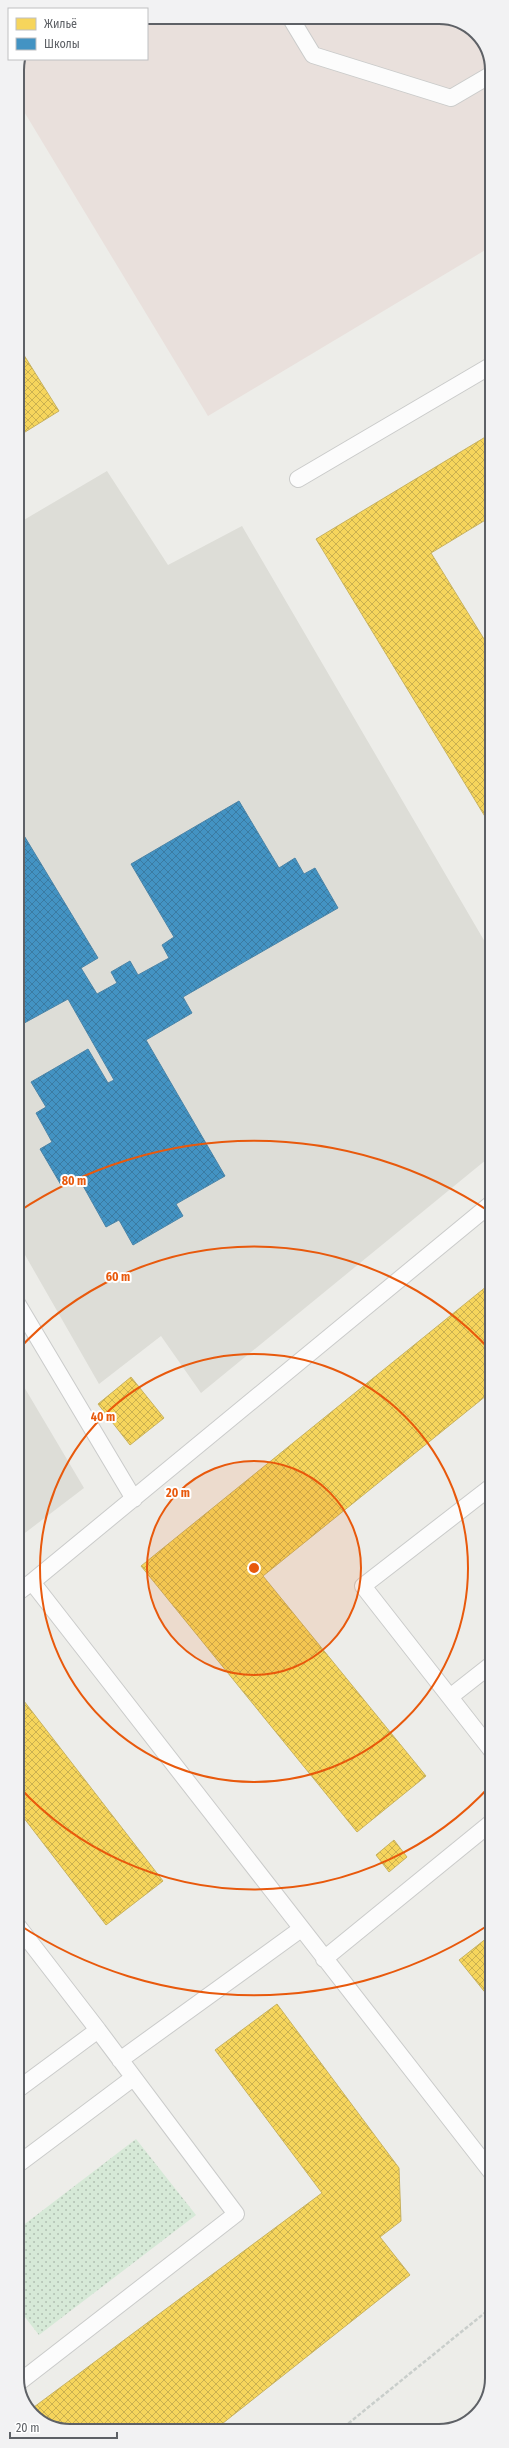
<svg xmlns="http://www.w3.org/2000/svg" width="509" height="2448" font-family="'Fira Sans Condensed',sans-serif">
<style>
.education{fill:#ddddd7}
.medical{fill:#e9e0dc}
.park{fill:url(#park-dots)}
.homes{fill:url(#homes-cross-hatch);stroke:#c8b25f}
.schools{fill:url(#schools-cross-hatch);stroke:#4b84a7}
.lines{fill:none;stroke-linecap:round;stroke-linejoin:round}
.lane-casing{stroke:#cacbca;stroke-width:18}
.path{stroke:#c9cecb;stroke-width:2.5;stroke-dasharray:4 2;stroke-linecap:butt}
.lane{stroke:#fcfcfc;stroke-width:16}
.ring{fill:none;stroke:#e8590c;stroke-width:2}
.rim{fill:none;stroke:#5e6166;stroke-width:2}
.centre{fill:#e8590c;stroke:#fff;stroke-width:2}
.ring-label{font-size:12px;text-anchor:middle;font-weight:bold;fill:#e8590c;stroke:#fff;stroke-width:4;stroke-linejoin:round;paint-order:stroke}
</style>
<defs>
<pattern id="park-dots" width="8" height="8" patternUnits="userSpaceOnUse"><rect width="8" height="8" fill="#d6e9d7"/><path d="M2 2h.1M6 6h.1" fill="none" stroke="#b1c0b2" stroke-width="1.8" stroke-linecap="round"/></pattern>
<pattern id="homes-cross-hatch" width="8" height="8" patternUnits="userSpaceOnUse"><rect width="8" height="8" fill="#f6d55c"/><path d="M0 0l8 8M0 8l8-8" fill="none" stroke="#cab050"/></pattern>
<pattern id="schools-cross-hatch" width="8" height="8" patternUnits="userSpaceOnUse"><rect width="8" height="8" fill="#4393c3"/><path d="M0 0l8 8M0 8l8-8" fill="none" stroke="#3b7ba2"/></pattern>
</defs>
<rect width="100%" height="100%" fill="#edede9"/>
<!-- education -->
<path class="education" d="M107,471L168,565L242,526L492,954V1155L201,1393L161,1336L99,1384L17,1241V524Z
M17,1375L84,1488L17,1539Z"/>
<!-- medical -->
<path class="medical" d="M147,17H446L476,32L492,63V246L208,416L17,100V70L22,59H147Z"/>
<!-- park -->
<path class="park" d="M136,2139L196,2215L39,2335L17,2307V2230Z"/>
<!-- homes -->
<path class="homes" d="M17,344L59,411L17,437Z
M492,433V516L431,553L492,652V828L316,539Z
M492,1282V1391L263,1576L426,1776L357,1832L141,1566Z
M131,1377L164,1418L130,1445L98,1404Z
M17,1692L163,1881L106,1925L17,1809Z
M394,1840L407,1857L389,1872L376,1855Z
M492,1934V2001L459,1960Z
M277,2004L399,2168L401,2221L380,2237L410,2275L213,2431H63L33,2416L30,2410L322,2193L215,2050Z"/>
<!-- schools -->
<path class="schools" d="M239,801L279,868L295,858L304,874L315,868L338,908L183,997L192,1013L146,1040L225,1176L176,1204L183,1216L133,1245L119,1220L106,1227L77,1175L61,1185L40,1149L52,1142L36,1113L46,1107L31,1082L88,1049L108,1083L114,1080L68,999L17,1027V824L98,958L81,968L97,994L117,983L111,972L130,961L138,975L169,958L162,945L174,937L131,864Z"/>
<g class="lines">
<defs>
<path id="lane" d="M290,17L313,55L451,98L492,74
M298,479L492,365
M17,1303L134,1499
M492,1486L363,1586L492,1751
M32,1582L492,1203
M17,1593L32,1582L492,2173
M450,1697L492,1664
M17,1925L98,2030L17,2090
M324,1959L492,1822
M120,2060L301,1929
M17,2165L133,2078
M17,2384L236,2214L98,2030"/>
</defs>
<!-- lane casing -->
<use href="#lane" class="lane-casing"/>
<!-- path -->
<path class="path" d="M339,2431L492,2307"/>
<!-- lane -->
<use href="#lane" class="lane"/>
</g>
<!-- distance rings -->
<circle cx="254" cy="1568" r="107" fill="#e8590c" fill-opacity=".12"/>
<g class="ring">
<circle cx="254" cy="1568" r="107"/>
<circle cx="254" cy="1568" r="214"/>
<path d="M491 1785A321 321 0 0 1 19 1787M17 1351A321 321 0 0 1 491 1351"/>
<path d="M490 1924A427 427 0 0 1 18 1924M18 1212A427 427 0 0 1 490 1212"/>
</g>
<!-- crop -->
<path d="M0 0H509V2448H0ZM70 24H439A46 46 0 0 1 485 70V2378A46 46 0 0 1 439 2424H70A46 46 0 0 1 24 2378V70A46 46 0 0 1 70 24Z" fill="#f2f2f3" fill-rule="evenodd"/>
<path class="rim" d="M70 24H439A46 46 0 0 1 485 70V2378A46 46 0 0 1 439 2424H70A46 46 0 0 1 24 2378V70A46 46 0 0 1 70 24Z"/>
<circle cx="254" cy="1568" r="6" class="centre"/>
<g class="ring-label">
<text x="74" y="1185">80 m</text>
<text x="118" y="1281">60 m</text>
<text x="103" y="1421">40 m</text>
<text x="178" y="1497">20 m</text>
</g>
<!-- legend -->
<rect x="8" y="8" width="140" height="52" fill="#ffffff" stroke="#bfc0c2"/>
<rect x="16" y="18" width="20" height="12" fill="#f6d55c" stroke="#bfc0c2"/>
<text x="44" y="28" font-size="12" fill="#5e6166">Жильё</text>
<rect x="16" y="38" width="20" height="12" fill="#4393c3" stroke="#bfc0c2"/>
<text x="44" y="48" font-size="12" fill="#5e6166">Школы</text>
<!-- scale -->
<path d="M10 2432v6h107v-6" fill="none" stroke="#5e6166" stroke-width="2"/>
<text x="16" y="2432" font-size="12" fill="#5e6166" stroke="#ffffff" stroke-width="3" paint-order="stroke">20 m</text>
</svg>
